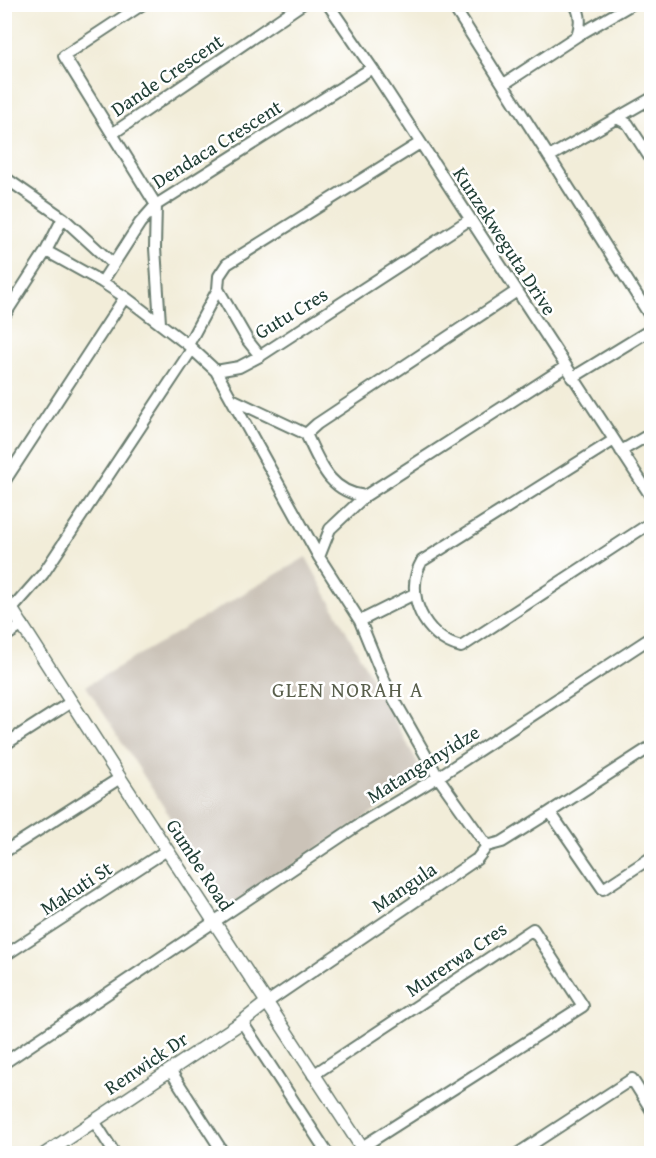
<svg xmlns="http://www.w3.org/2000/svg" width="656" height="1158" font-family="'Gentium Book Plus',serif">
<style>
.industrial{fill:#cbc3b8}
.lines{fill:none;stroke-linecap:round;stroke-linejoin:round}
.minor-casing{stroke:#697b6e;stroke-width:14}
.tertiary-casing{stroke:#697b6e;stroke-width:15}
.minor{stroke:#fff;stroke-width:10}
.tertiary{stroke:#fff;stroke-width:12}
.labels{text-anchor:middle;stroke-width:5;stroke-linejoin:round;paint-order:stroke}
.street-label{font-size:20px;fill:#1f3d34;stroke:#fff}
.neighbourhood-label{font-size:21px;letter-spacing:1.5px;fill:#595f4c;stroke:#fff}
</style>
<rect width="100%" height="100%" fill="#fff"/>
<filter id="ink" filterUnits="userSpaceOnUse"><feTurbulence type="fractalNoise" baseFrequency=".0167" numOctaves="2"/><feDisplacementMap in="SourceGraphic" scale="12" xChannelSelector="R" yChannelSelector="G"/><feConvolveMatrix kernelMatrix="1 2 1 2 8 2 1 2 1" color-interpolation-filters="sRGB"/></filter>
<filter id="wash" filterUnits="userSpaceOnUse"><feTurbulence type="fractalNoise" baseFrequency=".008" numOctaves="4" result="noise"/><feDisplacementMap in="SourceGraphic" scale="24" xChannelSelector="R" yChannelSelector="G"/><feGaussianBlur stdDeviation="1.35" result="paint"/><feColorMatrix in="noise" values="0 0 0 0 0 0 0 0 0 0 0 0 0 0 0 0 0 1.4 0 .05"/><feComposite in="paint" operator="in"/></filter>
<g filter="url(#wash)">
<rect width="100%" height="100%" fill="#f2edd9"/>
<!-- industrial -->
<path class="industrial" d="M306,557L426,778L228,907L86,686Z"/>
</g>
<g filter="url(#ink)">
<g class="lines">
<defs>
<path id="minor" d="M143,4L64,56L156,205
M328,4L372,68L652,498
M452,4L652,319
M577,36L632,4
M504,84L577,36C581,24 581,15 575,4
M617,118L652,98
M112,134L302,4
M420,143L227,264L219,276L218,289L248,341L260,356L469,220
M549,157L617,118L628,124L652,161
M4,177L63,218L113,264
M156,205L155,248L160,323
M46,251L102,282L125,297L188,345L216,371L319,557L360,621L387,687L438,777L487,846L477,859L266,1003
M102,282L140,223L156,205L372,68
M517,291L317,424L306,434C320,463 329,492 365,496L565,367
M4,316L46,251L63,218
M188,345L218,289
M216,371L239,367L260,356
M572,378L652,329
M234,400L306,434
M614,440L422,561C403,593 424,638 461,647L652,522
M621,451L652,433
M4,482L125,297
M319,557L330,529L365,496
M13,608L43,574L192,349
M360,621L414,594
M4,637L23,625
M4,745L71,702
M652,746L550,812L603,889L652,857
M487,846L502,842L550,812
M4,852L120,778
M4,956L167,850
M242,1022L328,1154
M4,1063L358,825L438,777L652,637
M170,1070L224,1154
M313,1075L533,929L583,1006L362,1147
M94,1121L115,1154
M517,1154L632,1079L652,1111"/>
<path id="tertiary" d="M4,597L120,778L366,1154
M45,1154L242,1022L266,1003"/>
</defs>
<!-- minor casing -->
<use href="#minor" class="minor-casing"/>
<!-- tertiary casing -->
<use href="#tertiary" class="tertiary-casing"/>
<!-- minor -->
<use href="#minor" class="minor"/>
<!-- tertiary -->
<use href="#tertiary" class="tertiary"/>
</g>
</g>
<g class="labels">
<!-- street labels -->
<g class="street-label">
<text transform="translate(167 75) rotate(-34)" y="7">Dande Crescent</text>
<text transform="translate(217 144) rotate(-32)" y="7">Dendaca Crescent</text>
<text transform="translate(505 241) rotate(57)" y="7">Kunzekweguta Drive</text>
<text transform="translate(291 313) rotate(-31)" y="7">Gutu Cres</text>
<text transform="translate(423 764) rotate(-32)" y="7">Matanganyidze</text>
<text transform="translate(200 865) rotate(57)" y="7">Gumbe Road</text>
<text transform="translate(404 887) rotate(-34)" y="7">Mangula</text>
<text transform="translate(76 888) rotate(-33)" y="7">Makuti St</text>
<text transform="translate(456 959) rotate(-34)" y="7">Murerwa Cres</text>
<text transform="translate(146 1063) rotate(-34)" y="7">Renwick Dr</text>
</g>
<!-- neighbourhood labels -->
<g class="neighbourhood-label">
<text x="348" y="697">GLEN NORAH A</text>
</g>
</g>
<!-- margin -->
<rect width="656" height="1158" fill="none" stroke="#fff" stroke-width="24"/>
</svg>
